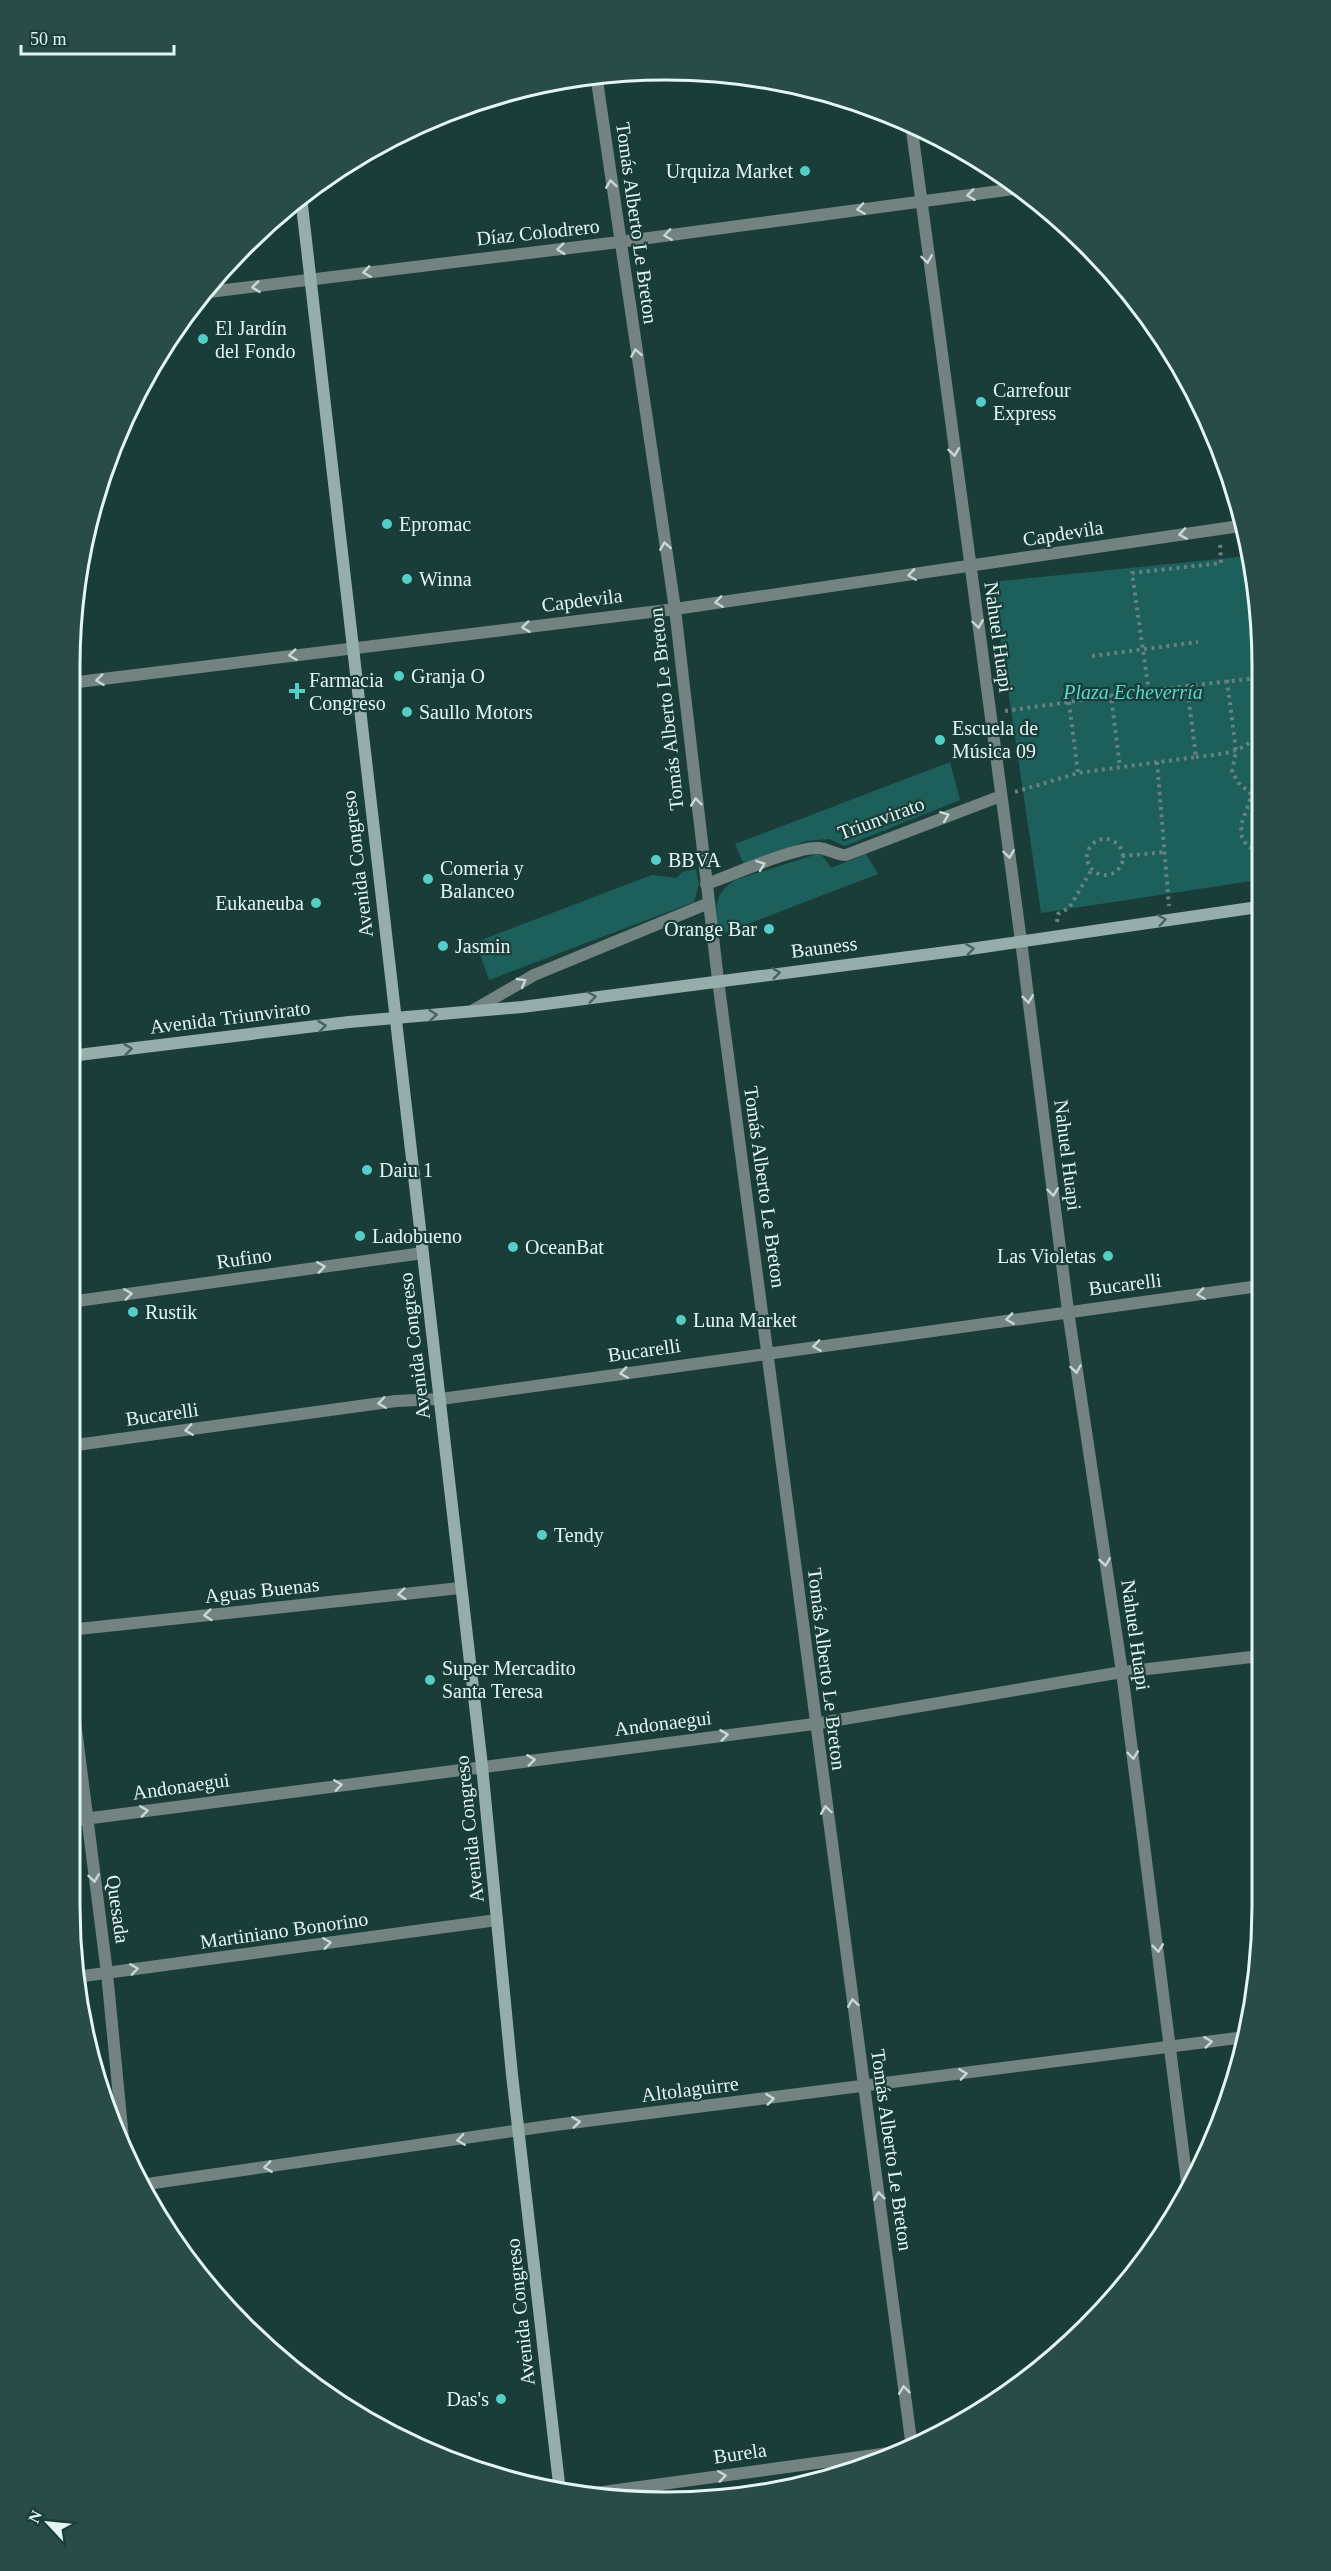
<svg xmlns="http://www.w3.org/2000/svg" width="1331" height="2571" font-family="Georgia,serif">
<style>
.green{fill:#1d5f5a}
.lines{fill:none;stroke-linecap:round;stroke-linejoin:round}
.path{stroke:#658280;stroke-width:4;stroke-dasharray:3 4.5;stroke-linecap:butt}
.minor{stroke:#738381;stroke-width:12}
.secondary{stroke:#95aeab;stroke-width:12}
.oneway{stroke:#c7d9d7}
.oneway2{stroke:#456562}
.poi-dot{fill:#55cec5;stroke:#1a3d3a;stroke-width:2}
.labels{text-anchor:middle;stroke-width:4.5;stroke-linejoin:round;paint-order:stroke}
.poi-label{font-size:20px;fill:#e3f6f4;stroke:#1a3d3a;text-anchor:start}
.street-label{font-size:20px;fill:#e3f6f4;stroke:#1a3d3a}
.park-label{font-size:20px;font-style:italic;fill:#58d9d0;stroke:#1a3d3a}
.rim{fill:none;stroke:#e3f6f4;stroke-width:3}
</style>
<rect width="100%" height="100%" fill="#1a3d3a"/>
<!-- green -->
<path class="green" d="M1248,556L1257,587L1258,880L1041,913L992,582Z
M950,762L960,800L845,846L829,839L806,841L744,865L735,844Z
M817,854L822,855L831,868L866,854L878,874L719,935C715,910 712,895 735,880Z
M696,869L699,884L694,902L489,980L476,942L652,875L677,878L682,872Z"/>
<g class="lines">
<!-- path -->
<path class="path" d="M1092,656L1198,642
M1227,680L1236,751L1232,772L1240,785L1250,792L1251,797L1241,825L1242,837L1247,846L1255,850
M1187,686L1257,678
M1149,692L1132,573L1221,563L1220,543
M1069,702L1078,773
M1005,711L1111,696
M1196,757C1218,754 1244,754 1257,734
M1157,762L1169,906
M1015,792L1078,773L1196,757L1187,686L1111,696L1120,767
M1087 857a18 18 0 1 1 36 0a18 18 0 1 1-36 0Z
M1122,856L1166,852
M1057,922L1058,914L1069,908L1092,869"/>
<!-- minor -->
<path class="minor" d="M596,74L675,609L718,980L912,2448
M911,123L1021,941L1068,1311L1122,1672L1188,2190
M201,293L619,242L1022,188
M70,683L675,609L1240,526
M706,884C731,876 796,846 819,848C829,849 836,855 846,855L1001,796
M472,1011L534,975L709,903
M70,1302L423,1253
M69,1446L396,1401L441,1399L1259,1286
M69,1630L460,1588
M69,1674L107,1973L124,2149
M69,1821L814,1724L1122,1672L1260,1656
M76,1977L497,1920
M140,2185L555,2125L1245,2037
M581,2495L904,2451"/>
<!-- secondary -->
<path class="secondary" d="M301,197L482,1766L512,2075L560,2492
M70,1056L349,1022L522,1007L970,949L1258,907"/>
</g>
<!-- one-way arrows -->
<defs><path id="oneway-chevron" d="M-2-3.5L2.5 0L-2 3.5" fill="none" stroke-width="1.6" stroke-linecap="round" stroke-linejoin="round" transform="scale(1.5)"/></defs>
<g class="oneway">
<use href="#oneway-chevron" transform="translate(611 184) rotate(-98)"/>
<use href="#oneway-chevron" transform="translate(971 195) rotate(173)"/>
<use href="#oneway-chevron" transform="translate(861 209) rotate(172)"/>
<use href="#oneway-chevron" transform="translate(668 235) rotate(172)"/>
<use href="#oneway-chevron" transform="translate(561 249) rotate(174)"/>
<use href="#oneway-chevron" transform="translate(927 259) rotate(82)"/>
<use href="#oneway-chevron" transform="translate(367 272) rotate(172)"/>
<use href="#oneway-chevron" transform="translate(256 287) rotate(173)"/>
<use href="#oneway-chevron" transform="translate(636 353) rotate(-99)"/>
<use href="#oneway-chevron" transform="translate(954 452) rotate(82)"/>
<use href="#oneway-chevron" transform="translate(1183 534) rotate(171)"/>
<use href="#oneway-chevron" transform="translate(665 546) rotate(-99)"/>
<use href="#oneway-chevron" transform="translate(912 575) rotate(172)"/>
<use href="#oneway-chevron" transform="translate(719 602) rotate(172)"/>
<use href="#oneway-chevron" transform="translate(978 624) rotate(82)"/>
<use href="#oneway-chevron" transform="translate(526 627) rotate(173)"/>
<use href="#oneway-chevron" transform="translate(293 655) rotate(173)"/>
<use href="#oneway-chevron" transform="translate(100 680) rotate(173)"/>
<use href="#oneway-chevron" transform="translate(696 802) rotate(-96)"/>
<use href="#oneway-chevron" transform="translate(945 816) rotate(-21)"/>
<use href="#oneway-chevron" transform="translate(1009 854) rotate(82)"/>
<use href="#oneway-chevron" transform="translate(761 865) rotate(-20)"/>
<use href="#oneway-chevron" transform="translate(522 982) rotate(-30)"/>
<use href="#oneway-chevron" transform="translate(1028 999) rotate(83)"/>
<use href="#oneway-chevron" transform="translate(1053 1192) rotate(83)"/>
<use href="#oneway-chevron" transform="translate(321 1267) rotate(-8)"/>
<use href="#oneway-chevron" transform="translate(128 1294) rotate(-8)"/>
<use href="#oneway-chevron" transform="translate(1201 1294) rotate(172)"/>
<use href="#oneway-chevron" transform="translate(1010 1319) rotate(172)"/>
<use href="#oneway-chevron" transform="translate(817 1346) rotate(172)"/>
<use href="#oneway-chevron" transform="translate(1076 1369) rotate(81)"/>
<use href="#oneway-chevron" transform="translate(624 1373) rotate(172)"/>
<use href="#oneway-chevron" transform="translate(382 1403) rotate(172)"/>
<use href="#oneway-chevron" transform="translate(189 1430) rotate(172)"/>
<use href="#oneway-chevron" transform="translate(1105 1562) rotate(81)"/>
<use href="#oneway-chevron" transform="translate(402 1594) rotate(174)"/>
<use href="#oneway-chevron" transform="translate(208 1615) rotate(174)"/>
<use href="#oneway-chevron" transform="translate(724 1735) rotate(-7)"/>
<use href="#oneway-chevron" transform="translate(1133 1755) rotate(83)"/>
<use href="#oneway-chevron" transform="translate(531 1760) rotate(-7)"/>
<use href="#oneway-chevron" transform="translate(338 1785) rotate(-8)"/>
<use href="#oneway-chevron" transform="translate(826 1810) rotate(-98)"/>
<use href="#oneway-chevron" transform="translate(144 1811) rotate(-8)"/>
<use href="#oneway-chevron" transform="translate(94 1878) rotate(82)"/>
<use href="#oneway-chevron" transform="translate(327 1943) rotate(-8)"/>
<use href="#oneway-chevron" transform="translate(1158 1948) rotate(83)"/>
<use href="#oneway-chevron" transform="translate(134 1969) rotate(-8)"/>
<use href="#oneway-chevron" transform="translate(853 2003) rotate(-98)"/>
<use href="#oneway-chevron" transform="translate(1208 2042) rotate(-7)"/>
<use href="#oneway-chevron" transform="translate(963 2074) rotate(-8)"/>
<use href="#oneway-chevron" transform="translate(770 2099) rotate(-7)"/>
<use href="#oneway-chevron" transform="translate(576 2122) rotate(-7)"/>
<use href="#oneway-chevron" transform="translate(461 2140) rotate(172)"/>
<use href="#oneway-chevron" transform="translate(268 2167) rotate(172)"/>
<use href="#oneway-chevron" transform="translate(879 2196) rotate(-97)"/>
<use href="#oneway-chevron" transform="translate(904 2390) rotate(-97)"/>
<use href="#oneway-chevron" transform="translate(722 2476) rotate(-8)"/>
</g>
<g class="oneway2">
<use href="#oneway-chevron" transform="translate(1162 920) rotate(-8)"/>
<use href="#oneway-chevron" transform="translate(970 949) rotate(-8)"/>
<use href="#oneway-chevron" transform="translate(776 973) rotate(-7)"/>
<use href="#oneway-chevron" transform="translate(592 997) rotate(-8)"/>
<use href="#oneway-chevron" transform="translate(433 1015) rotate(-5)"/>
<use href="#oneway-chevron" transform="translate(322 1026) rotate(-7)"/>
<use href="#oneway-chevron" transform="translate(128 1049) rotate(-7)"/>
</g>
<!-- markers -->
<g class="poi-dot">
<circle cx="805" cy="171" r="6"/>
<circle cx="203" cy="339" r="6"/>
<circle cx="981" cy="402" r="6"/>
<circle cx="387" cy="524" r="6"/>
<circle cx="407" cy="579" r="6"/>
<circle cx="399" cy="676" r="6"/>
<path d="M294 682h6v6h6v6h-6v6h-6v-6h-6v-6h6z"/>
<circle cx="407" cy="712" r="6"/>
<circle cx="940" cy="740" r="6"/>
<circle cx="656" cy="860" r="6"/>
<circle cx="428" cy="879" r="6"/>
<circle cx="316" cy="903" r="6"/>
<circle cx="769" cy="929" r="6"/>
<circle cx="443" cy="946" r="6"/>
<circle cx="367" cy="1170" r="6"/>
<circle cx="360" cy="1236" r="6"/>
<circle cx="513" cy="1247" r="6"/>
<circle cx="1108" cy="1256" r="6"/>
<circle cx="133" cy="1312" r="6"/>
<circle cx="681" cy="1320" r="6"/>
<circle cx="542" cy="1535" r="6"/>
<circle cx="430" cy="1680" r="6"/>
<circle cx="501" cy="2399" r="6"/>
</g>
<g class="labels">
<!-- poi labels -->
<g class="poi-label">
<text x="793" y="178" text-anchor="end">Urquiza Market</text>
<text x="215" y="335">El Jardín<tspan x="215" dy="23">del Fondo</tspan></text>
<text x="993" y="397">Carrefour<tspan x="993" dy="23">Express</tspan></text>
<text x="399" y="531">Epromac</text>
<text x="419" y="586">Winna</text>
<text x="411" y="683">Granja O</text>
<text x="309" y="687">Farmacia<tspan x="309" dy="23">Congreso</tspan></text>
<text x="419" y="719">Saullo Motors</text>
<text x="952" y="735">Escuela de<tspan x="952" dy="23">Música 09</tspan></text>
<text x="668" y="867">BBVA</text>
<text x="440" y="875">Comeria y<tspan x="440" dy="23">Balanceo</tspan></text>
<text x="304" y="910" text-anchor="end">Eukaneuba</text>
<text x="757" y="936" text-anchor="end">Orange Bar</text>
<text x="455" y="953">Jasmin</text>
<text x="379" y="1177">Daiu 1</text>
<text x="372" y="1243">Ladobueno</text>
<text x="525" y="1254">OceanBat</text>
<text x="1096" y="1263" text-anchor="end">Las Violetas</text>
<text x="145" y="1319">Rustik</text>
<text x="693" y="1327">Luna Market</text>
<text x="554" y="1542">Tendy</text>
<text x="442" y="1675">Super Mercadito<tspan x="442" dy="23">Santa Teresa</tspan></text>
<text x="489" y="2406" text-anchor="end">Das's</text>
</g>
<!-- street labels -->
<g class="street-label">
<text transform="translate(637 223) rotate(82)" y="7">Tomás Alberto Le Breton</text>
<text transform="translate(538 232) rotate(-6)" y="7">Díaz Colodrero</text>
<text transform="translate(1063 533) rotate(-9)" y="7">Capdevila</text>
<text transform="translate(582 600) rotate(-7)" y="7">Capdevila</text>
<text transform="translate(999 637) rotate(82)" y="7">Nahuel Huapi</text>
<text transform="translate(666 709) rotate(-96)" y="7">Tomás Alberto Le Breton</text>
<text transform="translate(881 818) rotate(-20)" y="7">Triunvirato</text>
<text transform="translate(357 864) rotate(-97)" y="7">Avenida Congreso</text>
<text transform="translate(824 947) rotate(-7)" y="7">Bauness</text>
<text transform="translate(230 1017) rotate(-7)" y="7">Avenida Triunvirato</text>
<text transform="translate(1068 1155) rotate(83)" y="7">Nahuel Huapi</text>
<text transform="translate(765 1187) rotate(82)" y="7">Tomás Alberto Le Breton</text>
<text transform="translate(244 1258) rotate(-8)" y="7">Rufino</text>
<text transform="translate(1125 1284) rotate(-7)" y="7">Bucarelli</text>
<text transform="translate(414 1346) rotate(-97)" y="7">Avenida Congreso</text>
<text transform="translate(644 1350) rotate(-8)" y="7">Bucarelli</text>
<text transform="translate(162 1414) rotate(-8)" y="7">Bucarelli</text>
<text transform="translate(262 1590) rotate(-6)" y="7">Aguas Buenas</text>
<text transform="translate(1136 1635) rotate(82)" y="7">Nahuel Huapi</text>
<text transform="translate(827 1669) rotate(83)" y="7">Tomás Alberto Le Breton</text>
<text transform="translate(663 1723) rotate(-7)" y="7">Andonaegui</text>
<text transform="translate(181 1786) rotate(-8)" y="7">Andonaegui</text>
<text transform="translate(469 1829) rotate(-96)" y="7">Avenida Congreso</text>
<text transform="translate(118 1909) rotate(82)" y="7">Quesada</text>
<text transform="translate(284 1930) rotate(-8)" y="7">Martiniano Bonorino</text>
<text transform="translate(690 2089) rotate(-7)" y="7">Altolaguirre</text>
<text transform="translate(892 2150) rotate(82)" y="7">Tomás Alberto Le Breton</text>
<text transform="translate(520 2312) rotate(-96)" y="7">Avenida Congreso</text>
<text transform="translate(740 2453) rotate(-8)" y="7">Burela</text>
</g>
<!-- park labels -->
<g class="park-label">
<text x="1133" y="699">Plaza Echeverría</text>
</g>
</g>
<!-- crop -->
<path d="M0 0H1331V2571H0ZM666 80H666A586 586 0 0 1 1252 666V1906A586 586 0 0 1 666 2492H666A586 586 0 0 1 80 1906V666A586 586 0 0 1 666 80Z" fill="#2a4c49" fill-rule="evenodd"/>
<path class="rim" d="M666 80H666A586 586 0 0 1 1252 666V1906A586 586 0 0 1 666 2492H666A586 586 0 0 1 80 1906V666A586 586 0 0 1 666 80Z"/>
<!-- north arrow -->
<g transform="translate(48 2523) rotate(296)" stroke="#1a3d3a" stroke-width="4.5" paint-order="stroke">
<path d="M0-4.5L10 22L0 15L-10 22Z" fill="#e3f6f4"/>
<text y="-9" font-size="16" font-weight="bold" text-anchor="middle" fill="#e3f6f4">N</text>
</g>
<!-- scale -->
<path d="M21 45v9h153v-9" fill="none" stroke="#e3f6f4" stroke-width="3"/>
<text x="30" y="45" font-size="18" fill="#e3f6f4" stroke="#1a3d3a" stroke-width="4.5" paint-order="stroke">50 m</text>
</svg>
